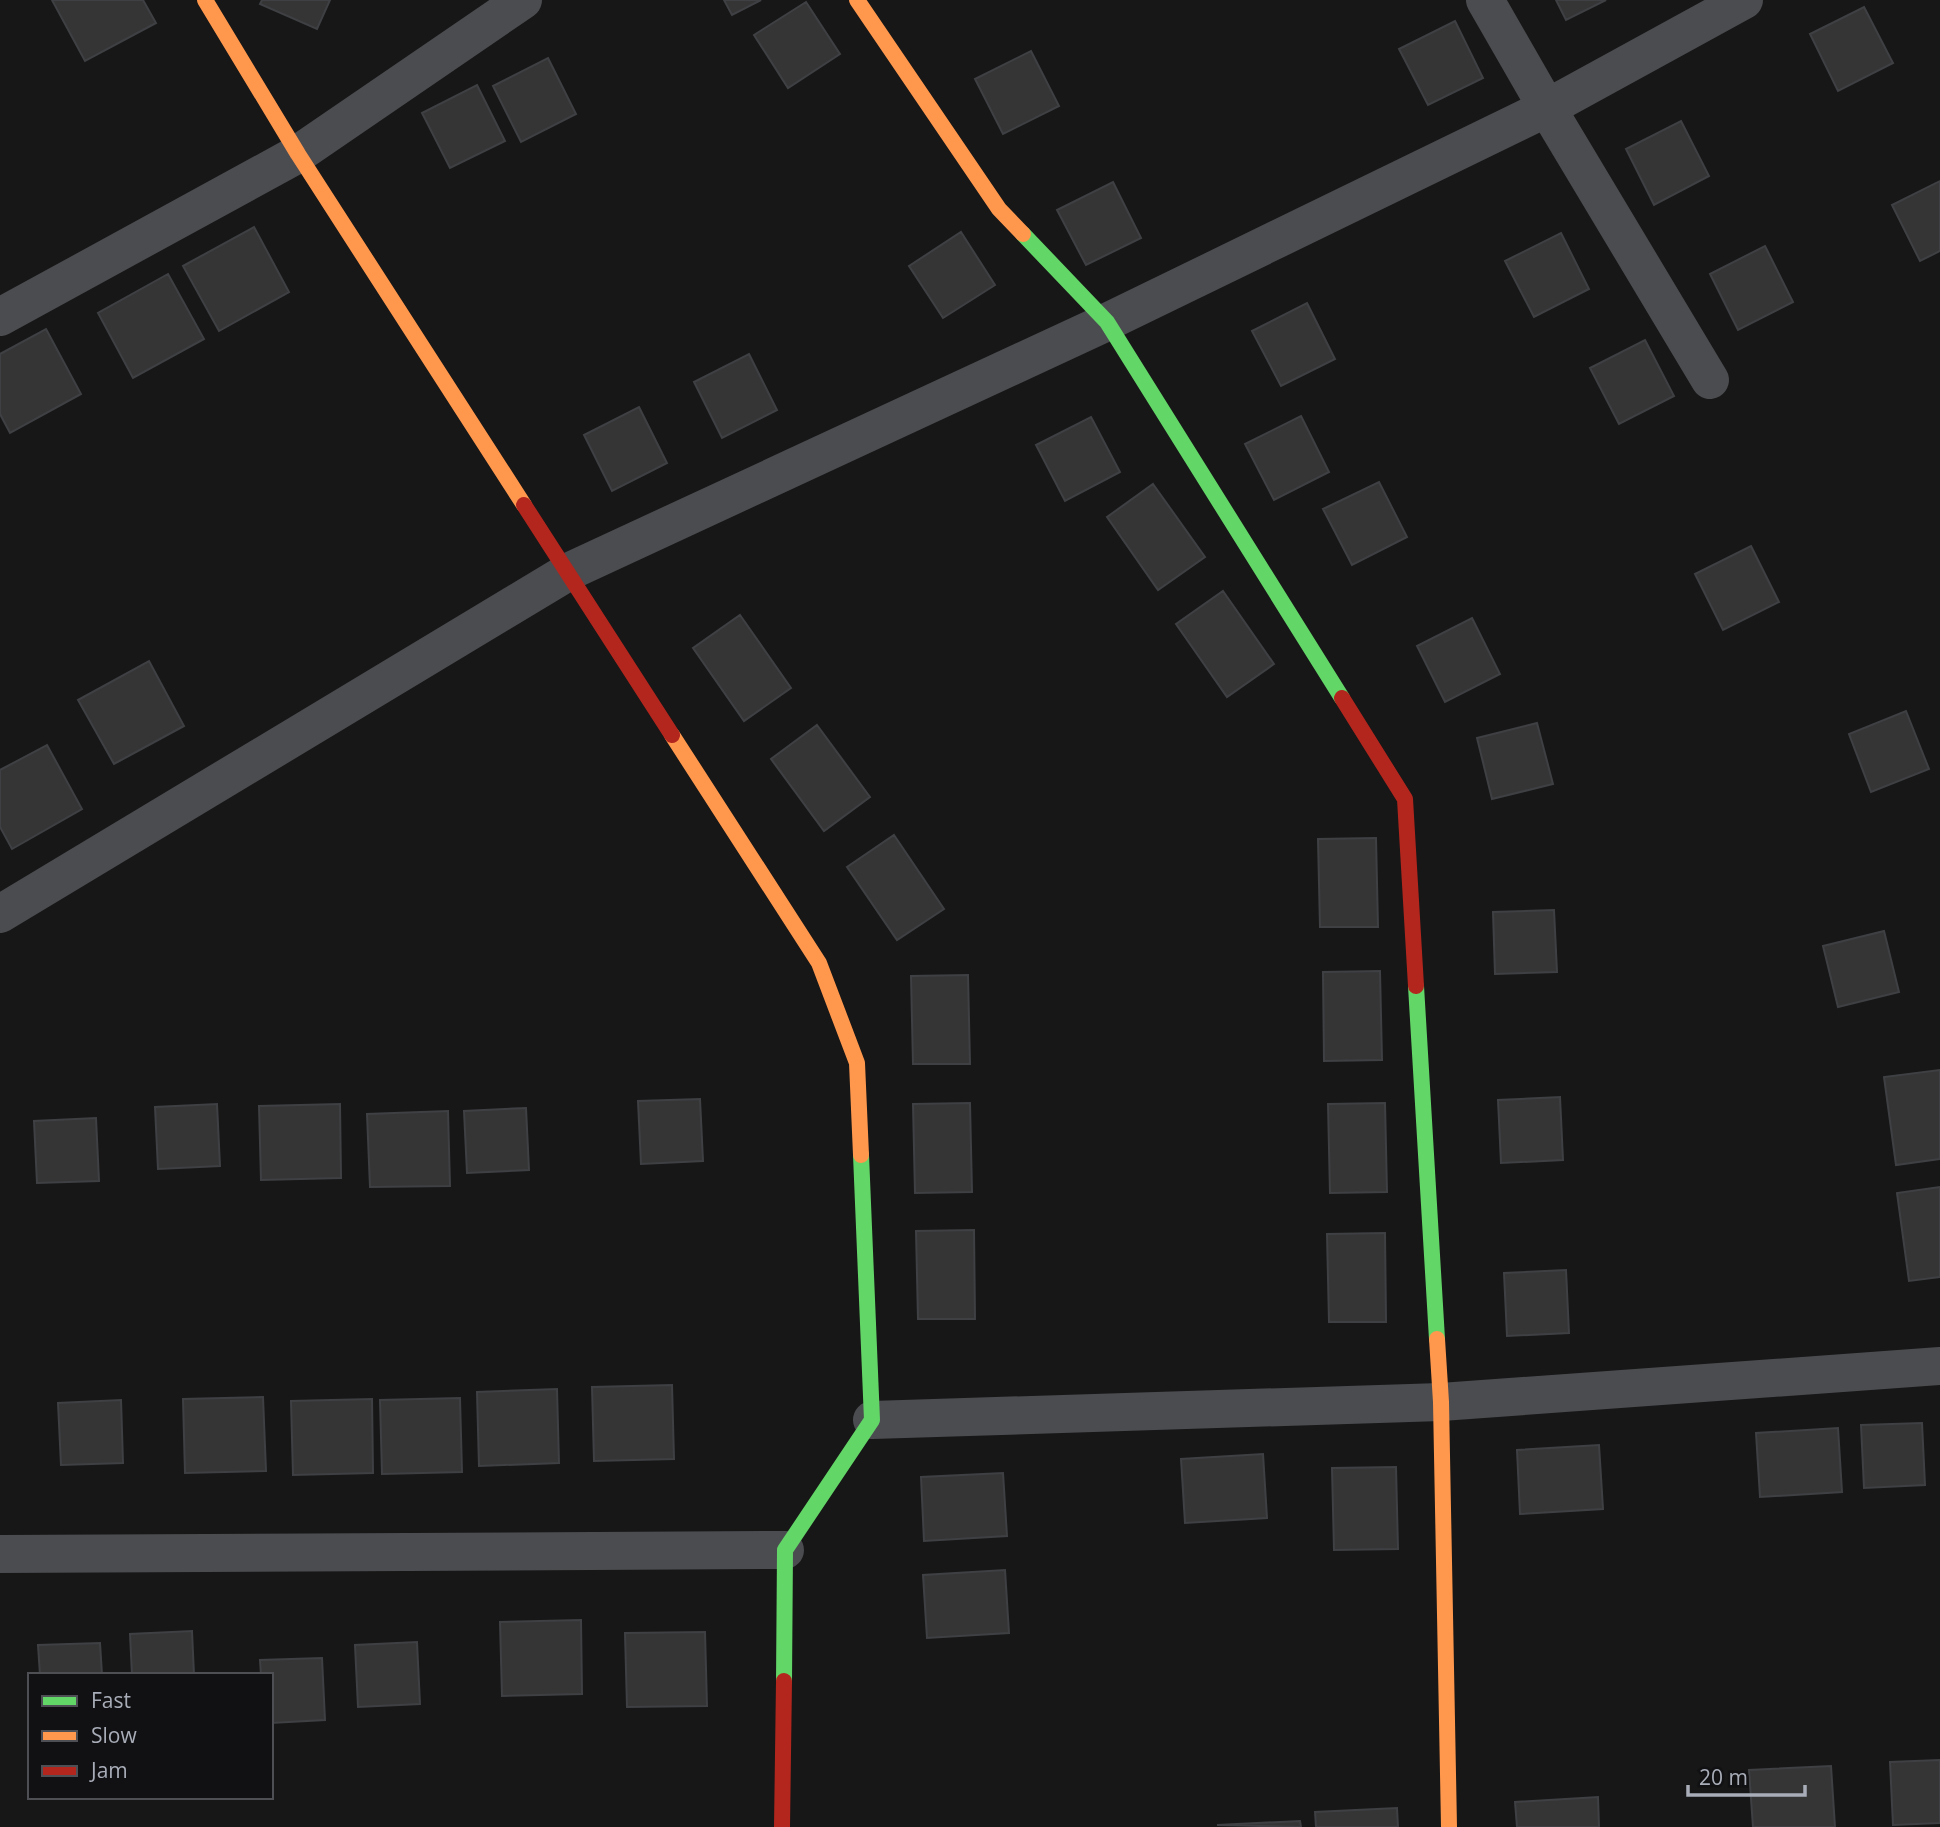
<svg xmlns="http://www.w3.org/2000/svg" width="1940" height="1827" font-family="'Open Sans',sans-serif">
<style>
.building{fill:#353536;stroke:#3f4043;stroke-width:2}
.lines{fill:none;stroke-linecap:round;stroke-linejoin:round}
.street{stroke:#4b4c50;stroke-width:38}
.fast{stroke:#63d668;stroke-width:16}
.slow{stroke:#ff974d;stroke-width:16}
.jam{stroke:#b3261e;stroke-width:16}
</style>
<rect width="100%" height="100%" fill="#171717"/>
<!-- building -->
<path class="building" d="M52,0H143L156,23L85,61Z
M262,0H330L317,29L260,4Z
M724,0H761L732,15Z
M1556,0H1606L1566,20Z
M806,2L840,54L788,88L754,35Z
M1864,7L1893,63L1838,91L1810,34Z
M1455,21L1483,78L1428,105L1399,49Z
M1031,51L1059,106L1003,134L975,79Z
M548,58L576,114L521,142L493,86Z
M477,85L505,141L450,168L422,113Z
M1681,121L1709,176L1654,205L1626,149Z
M1940,181V251L1920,261L1892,205Z
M1113,182L1141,238L1086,265L1057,210Z
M254,227L289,292L219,331L183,266Z
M961,232L995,285L943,318L909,266Z
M1561,233L1589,289L1534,317L1505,261Z
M1765,246L1793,302L1738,330L1710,274Z
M168,274L204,339L133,378L98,313Z
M1307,303L1335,359L1281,386L1252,331Z
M46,329L81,394L10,433L0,414V354Z
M1645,340L1674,396L1619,424L1590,368Z
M749,354L777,410L722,438L694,382Z
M639,407L667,463L612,491L584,435Z
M1301,416L1329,472L1274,500L1245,444Z
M1091,417L1120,472L1065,501L1036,445Z
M1379,482L1407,537L1352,565L1323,509Z
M1153,484L1205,557L1158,590L1107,517Z
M1751,546L1779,602L1723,630L1695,574Z
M1223,591L1274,664L1227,697L1176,624Z
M740,615L791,688L744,721L693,648Z
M1472,618L1500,674L1445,702L1417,646Z
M149,661L184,726L114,764L78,700Z
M1906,711L1929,769L1871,792L1849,734Z
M1537,723L1553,784L1492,799L1477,738Z
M817,725L870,797L824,831L771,759Z
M47,745L82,809L12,849L0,827V770Z
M894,835L944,909L897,940L847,867Z
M1376,838L1378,927H1320L1318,839Z
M1554,910L1557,972L1495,974L1493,912Z
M1884,931L1899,992L1838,1007L1823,946Z
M1380,971L1382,1060L1324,1061L1323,972Z
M968,975L970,1064H913L911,976Z
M1940,1070V1159L1896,1165L1884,1077Z
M1560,1097L1563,1160L1501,1163L1498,1100Z
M700,1099L703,1161L641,1164L638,1101Z
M970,1103L972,1192L915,1193L913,1104Z
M1385,1103L1387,1192L1330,1193L1328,1104Z
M217,1104L220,1166L158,1169L155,1107Z
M340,1104L341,1178L261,1180L259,1106Z
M526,1108L529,1170L467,1173L464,1111Z
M448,1111L450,1186L370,1187L367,1114Z
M96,1118L99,1181L37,1183L34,1121Z
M1940,1187V1277L1909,1281L1897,1193Z
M974,1230L975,1319H918L916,1231Z
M1385,1233L1386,1322H1329L1327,1234Z
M1566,1270L1569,1333L1507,1336L1504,1273Z
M672,1385L674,1459L594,1461L592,1387Z
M557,1389L559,1463L479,1466L477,1392Z
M263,1397L266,1471L185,1473L183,1399Z
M460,1398L462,1472L382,1474L380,1400Z
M372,1399L373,1473L293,1475L291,1401Z
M121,1400L123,1463L61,1465L58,1403Z
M1922,1423L1925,1485L1864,1488L1861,1425Z
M1838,1428L1842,1492L1760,1497L1756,1433Z
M1599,1445L1603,1509L1520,1514L1517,1450Z
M1263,1454L1267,1518L1185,1523L1181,1459Z
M1396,1467L1398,1549L1334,1550L1332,1468Z
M1003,1473L1007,1536L924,1541L921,1477Z
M1005,1570L1009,1633L927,1638L923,1575Z
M581,1620L582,1694L502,1696L500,1622Z
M192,1631L194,1675H132L130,1634Z
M705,1632L707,1706L627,1707L625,1633Z
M417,1642L420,1704L358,1707L355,1645Z
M100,1643L102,1675H40L38,1645Z
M322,1658L325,1720L271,1723V1675H261L260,1660Z
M1940,1760V1823L1893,1825L1890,1762Z
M1831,1766L1835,1827H1753L1749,1770Z
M1598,1797L1599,1827H1517L1515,1802Z
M1397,1808L1398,1827H1316L1315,1812Z
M1300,1821L1301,1827L1217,1825Z"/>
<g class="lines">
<!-- street -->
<path class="street" d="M1485,0L1547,108L1710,380
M0,317L298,154L523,0
M0,914L568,572L1107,322L1547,108L1744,0
M872,1420L1441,1402L1940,1366
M0,1554L785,1550"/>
<!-- fast -->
<path class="fast" d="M1023,234L1107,322L1342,698
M1416,986L1437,1339
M784,1681L785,1550L872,1420L861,1155"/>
<!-- slow -->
<path class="slow" d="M205,0L298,154L524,505
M857,0L999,209L1023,234
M672,735L819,963L857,1063L861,1155
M1437,1339L1441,1402L1449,1827"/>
<!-- jam -->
<path class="jam" d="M524,505L672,735
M1342,698L1405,799L1416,986
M782,1827L784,1681"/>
</g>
<!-- legend -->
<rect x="28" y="1673" width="245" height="126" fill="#111113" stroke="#4d4f55" stroke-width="2"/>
<rect x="42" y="1696" width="35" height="10" fill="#63d668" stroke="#4d4f55" stroke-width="2"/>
<text x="91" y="1708" font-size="21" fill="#a8adb8">Fast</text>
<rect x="42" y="1731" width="35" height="10" fill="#ff974d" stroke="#4d4f55" stroke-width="2"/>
<text x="91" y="1743" font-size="21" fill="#a8adb8">Slow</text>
<rect x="42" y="1766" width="35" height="10" fill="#b3261e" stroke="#4d4f55" stroke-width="2"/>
<text x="91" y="1778" font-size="21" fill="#a8adb8">Jam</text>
<!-- scale -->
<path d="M1688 1785v10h117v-10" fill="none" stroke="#a8adb8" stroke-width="3.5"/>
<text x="1699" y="1785" font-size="21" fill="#a8adb8" stroke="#111113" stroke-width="5" paint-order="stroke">20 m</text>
</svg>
